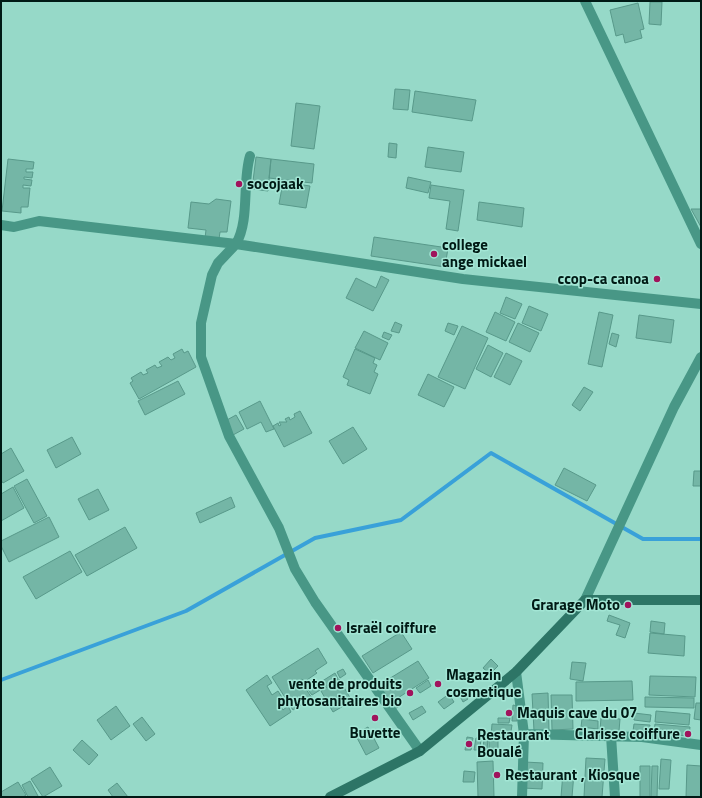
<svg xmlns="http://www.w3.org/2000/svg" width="702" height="798" font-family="'Titillium Web',sans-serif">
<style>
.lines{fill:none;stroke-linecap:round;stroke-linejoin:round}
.stream{stroke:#39a1d9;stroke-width:4}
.building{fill:#74b6a6;stroke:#58998a}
.minor{stroke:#489786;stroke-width:10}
.secondary{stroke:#2d7566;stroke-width:10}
.poi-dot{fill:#a0135c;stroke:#a3e6d5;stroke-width:1.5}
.labels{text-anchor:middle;stroke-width:3;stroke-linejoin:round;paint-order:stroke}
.poi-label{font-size:15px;font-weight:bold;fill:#001a15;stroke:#a3e6d5;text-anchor:start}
</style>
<rect width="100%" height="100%" fill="#96d9c8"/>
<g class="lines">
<!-- stream -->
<path class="stream" d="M1,680L186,611L315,538L401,520L491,453L643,539H701"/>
</g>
<!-- building -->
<path class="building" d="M650,2H662L661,25L649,24Z
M638,3L644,29L640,30L642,38L625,43L623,34L616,36L610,10Z
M395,89L410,90L408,110L393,109Z
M415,91L476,100L472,121L412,112Z
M296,103L320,106L314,149L291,146Z
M389,143L397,144L396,158L388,157Z
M428,147L464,152L461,172L425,167Z
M256,157L271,159L268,191L252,189Z
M8,159L34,162L33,169H26V172H33L32,178L24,177V179L32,180L31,186L23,185V188H30L28,207H21V213L2,211Z
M271,159L314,164L312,183L269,178Z
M408,177L431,182L428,193L406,188Z
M283,182L310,186L306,208L279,204Z
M431,185L464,190L458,231L446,229L450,201L429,198Z
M216,199L231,201L227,232H220L219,239L205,238L206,230L188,228L191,202L209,204Z
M479,202L524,208L522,227L477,220Z
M691,209H701V227Z
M374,237L448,248L445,267L371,256Z
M381,276L389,280L373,311L346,298L356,278L376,288Z
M506,297L522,304L515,319L500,313Z
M529,306L548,314L541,331L522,323Z
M495,312L515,322L506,341L486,332Z
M599,312L613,315L602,367L588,364Z
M639,315L674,320L671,343L636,338Z
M395,322L402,325L399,333L391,331Z
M448,323L458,326L454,335L445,331Z
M518,323L539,333L530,352L509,342Z
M462,326L488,338L465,389L438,377Z
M364,331L388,343L380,360L355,348Z
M384,332L392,335L389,340L382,337Z
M612,333L619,335L616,347L609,344Z
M488,345L503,353L491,377L476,369Z
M182,349L184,353L188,351L196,367L139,399L130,383L133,381L131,378L141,372L143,375L148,373L146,370L155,365L157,368L162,366L159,362L168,357L171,360L175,358L173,354Z
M355,349L375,358L373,363L377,365L374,372L378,374L370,394L347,385L349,380L343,377Z
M506,353L522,361L510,385L494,377Z
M428,374L454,387L444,407L418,395Z
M178,381L185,394L145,415L138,401Z
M584,387L593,392L580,411L572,405Z
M260,401L274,429L266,432L261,422L247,429L239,412Z
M300,411L312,433L284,447L273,426L278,423L279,426L281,425L279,422H287L285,419L289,417L290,420L295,417L294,414Z
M236,415L244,429L233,435L225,421Z
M353,427L367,449L343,464L329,441Z
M72,437L81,454L56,468L47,450Z
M11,448L24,471L3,483L1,480V454Z
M564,468L596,485L587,501L555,485Z
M694,471H701V486H693Z
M27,479L47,516L34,523L14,486Z
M13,487L24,508L1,521V494Z
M98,489L109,510L89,520L78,499Z
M231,497L235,507L200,523L196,513Z
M49,517L59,537L9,562L1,546V541Z
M125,527L137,548L87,576L75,555Z
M70,551L82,572L36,599L23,577Z
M609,615L630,623L625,638L616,635L620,625L607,621Z
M651,621L665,623L664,634L650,632Z
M401,632L412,649L373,673L362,656Z
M650,633L685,636L684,656L648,653Z
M318,648L327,663L315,671L317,673L304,682L302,679L293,685L296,689L303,685L312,698L293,710L272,677Z
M491,659L498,666L490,674L483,668Z
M418,661L429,678L390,703L379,685Z
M572,662L586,663L583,681L570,679Z
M343,669L346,674L340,678L337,672Z
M335,673L338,679L312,695L308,690Z
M267,675L272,683L267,686L272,695L278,691L283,699L278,703L283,710L288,706L291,712L270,726L246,690Z
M650,676L696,677L695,697L649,695Z
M339,679L352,701L333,712L321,691Z
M428,680L431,686L420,693L416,688Z
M632,681L633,700L576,701V682Z
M548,693L549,730L534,731L532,694Z
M449,694L454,702L444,709L438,702Z
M466,695L468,699L463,702L461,698Z
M551,695H572L573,729L552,730Z
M645,697L694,698V708L645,707Z
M397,699L401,705L395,709L391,703Z
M696,703H701V720L694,719Z
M513,705L517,706V721H512Z
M116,706L130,726L111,740L97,720Z
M422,706L426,712L413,720L409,713Z
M656,711L690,714L689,725L655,722Z
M634,713L651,715L650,722L634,720Z
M142,717L155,734L146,741L133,724Z
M498,718H510L509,723H498Z
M601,718L620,719L619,731L600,730Z
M582,719L598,721V729L581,727Z
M492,724L512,725L510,738L491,736Z
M634,724L650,725L649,732L633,731Z
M655,724L690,727L689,736L654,733Z
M368,727L379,748L366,755L355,734Z
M467,737L473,738L471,750H465Z
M476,738H481L480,750H474Z
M484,739H488L487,750H483Z
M489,739L498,740V754L489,753Z
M82,740L98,755L89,765L73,750Z
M586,758L605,759L602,797H584Z
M661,759L671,760L669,789H659Z
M493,761L494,797H478L477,762Z
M525,762L543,763L542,789L523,788Z
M687,765L701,766V797H686Z
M640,766H650V797H640Z
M652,766H658L657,797H651Z
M50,767L62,786L43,797L31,779Z
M464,771L475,772L474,782H463Z
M563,772L574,773L572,797H561Z
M30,781L38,796L37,797H28L22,785Z
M18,782L26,795L23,797H1V792Z
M117,783L128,797H113L108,790Z"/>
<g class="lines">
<!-- minor -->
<path class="minor" d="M585,1L701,244
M1,225L14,227L39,221L236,244C250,220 242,182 250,156
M585,600L674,407L701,357
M516,672L524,734L522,797
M524,734L642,737L701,745
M611,736L615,797
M420,751L315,602L295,569L279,528L229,436L201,357V323L212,275L218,263L236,244L463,279L701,304"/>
<!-- secondary -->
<path class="secondary" d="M330,797L420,751L516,672L585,600H701"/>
</g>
<!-- markers -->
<g class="poi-dot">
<circle cx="239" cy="184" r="4"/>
<circle cx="434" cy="254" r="4"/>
<circle cx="657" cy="279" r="4"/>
<circle cx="628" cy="605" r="4"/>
<circle cx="338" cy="628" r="4"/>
<circle cx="438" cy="684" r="4"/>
<circle cx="410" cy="693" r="4"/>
<circle cx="509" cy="713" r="4"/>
<circle cx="375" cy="718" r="4"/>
<circle cx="688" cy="734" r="4"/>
<circle cx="469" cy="744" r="4"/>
<circle cx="497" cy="775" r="4"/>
</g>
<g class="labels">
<!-- poi labels -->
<g class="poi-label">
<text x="247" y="189">socojaak</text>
<text x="442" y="250">college<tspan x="442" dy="17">ange mickael</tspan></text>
<text x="649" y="284" text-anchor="end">ccop-ca canoa</text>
<text x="620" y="610" text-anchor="end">Grarage Moto</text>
<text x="346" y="633">Israël coiffure</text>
<text x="446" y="680">Magazin<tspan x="446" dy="17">cosmetique</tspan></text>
<text x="402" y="689" text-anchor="end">vente de produits<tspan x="402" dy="17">phytosanitaires bio</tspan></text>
<text x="517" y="718">Maquis cave du 07</text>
<text x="375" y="738" text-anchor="middle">Buvette</text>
<text x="680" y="739" text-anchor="end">Clarisse coiffure</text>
<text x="477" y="740">Restaurant<tspan x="477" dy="17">Boualé</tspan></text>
<text x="505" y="780">Restaurant , Kiosque</text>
</g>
</g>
<!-- border -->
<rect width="702" height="798" fill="none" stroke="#001a15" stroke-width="4"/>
</svg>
